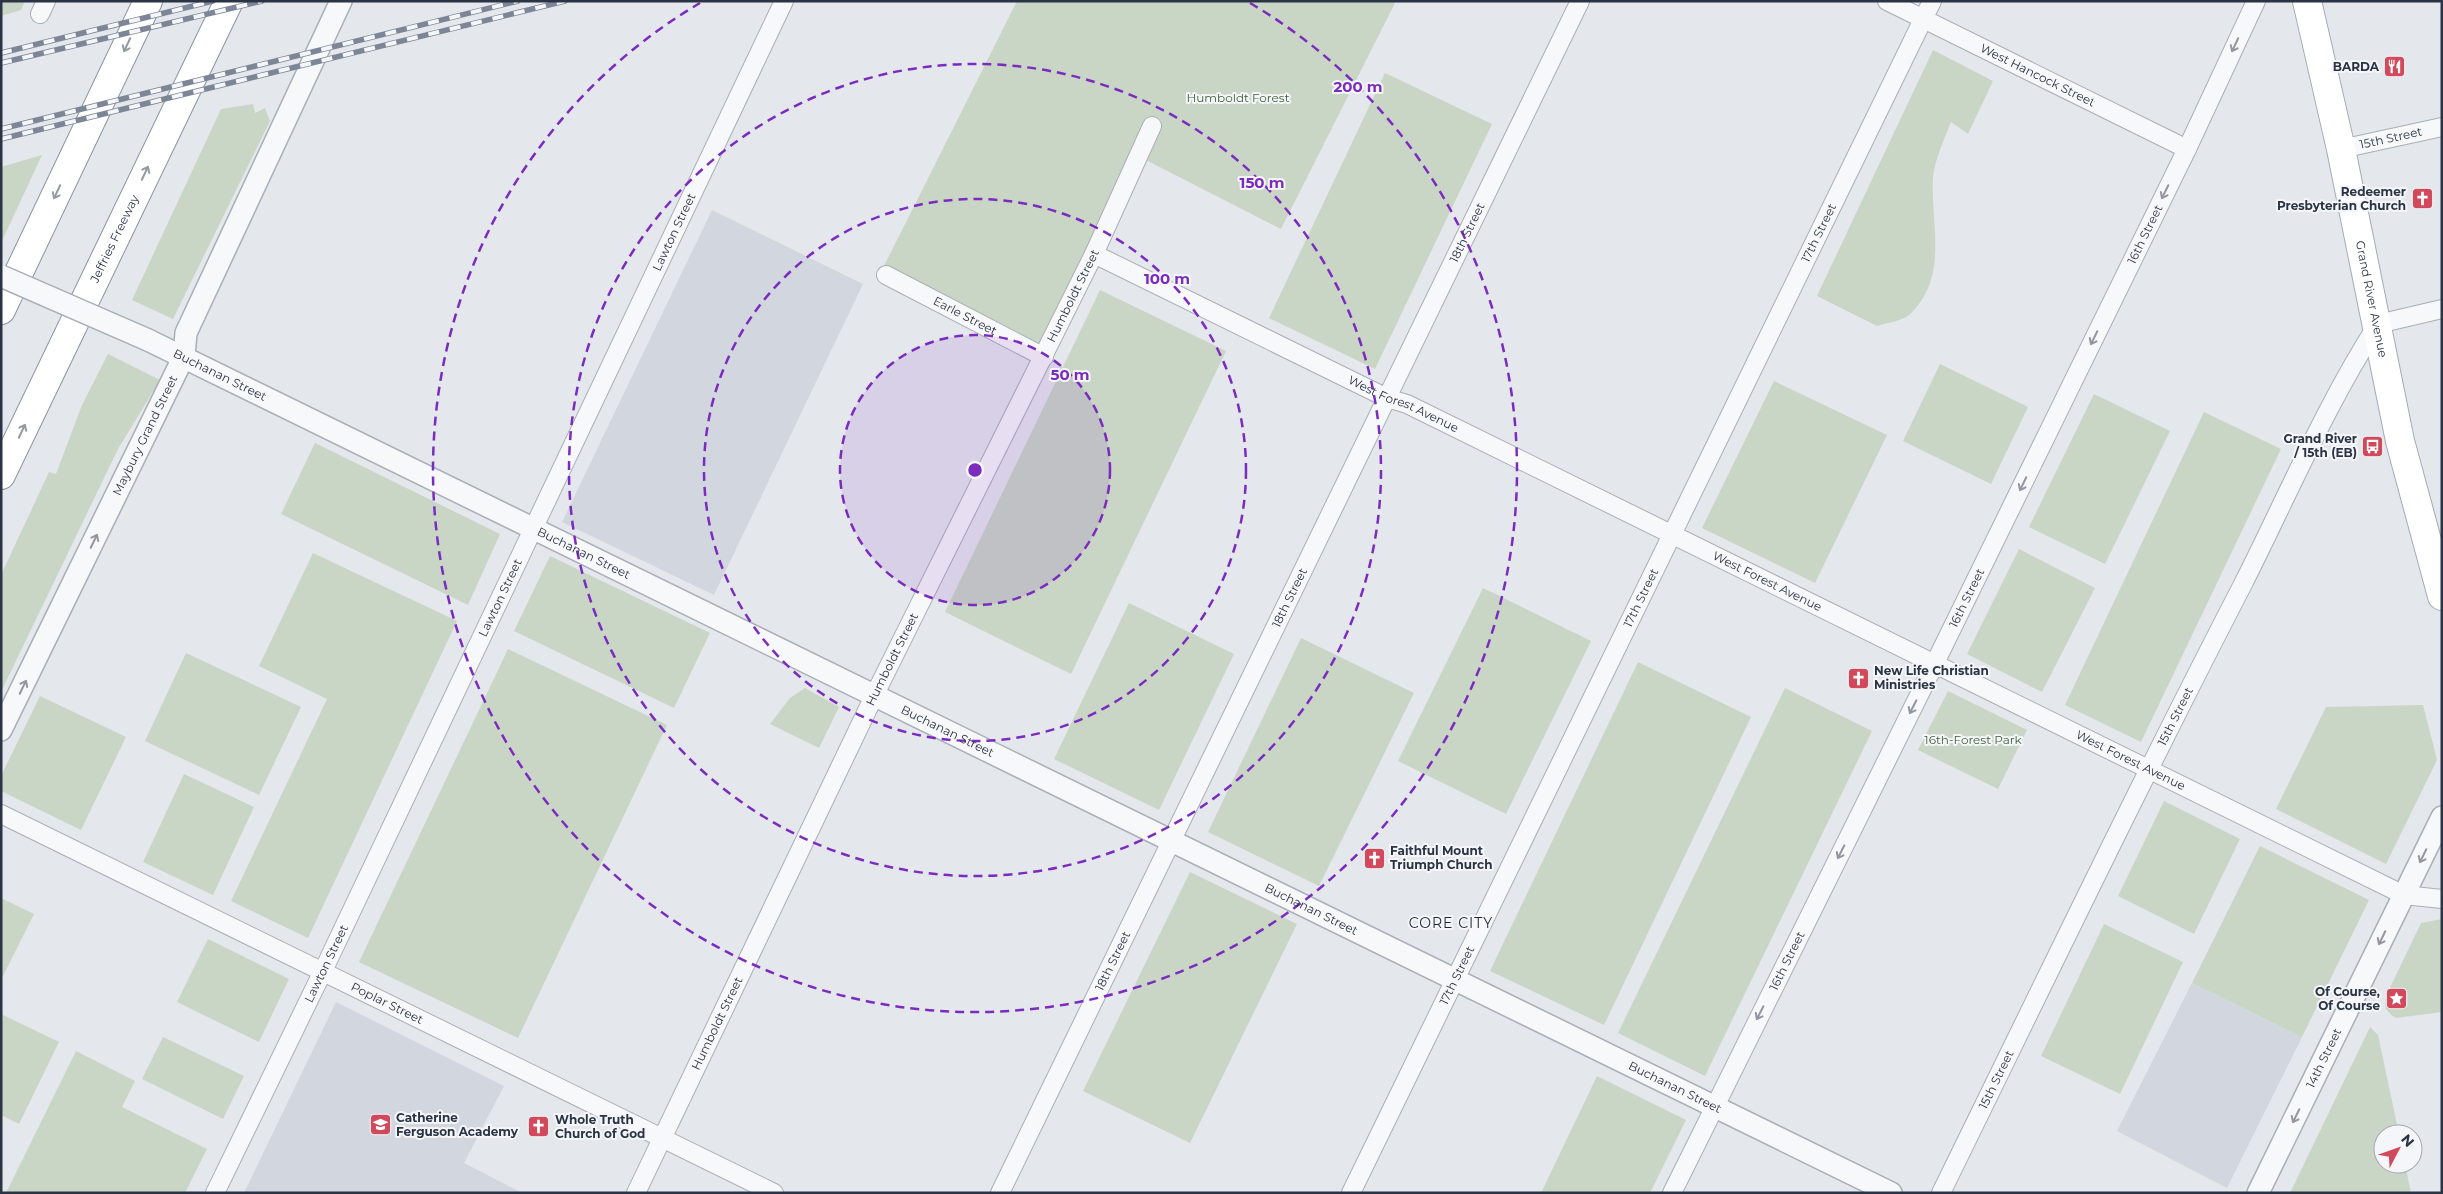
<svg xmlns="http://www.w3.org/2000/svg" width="2443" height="1194" font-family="Montserrat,sans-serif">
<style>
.built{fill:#d2d6de}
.green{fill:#c9d6c5}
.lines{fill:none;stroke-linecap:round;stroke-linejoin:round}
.minor-casing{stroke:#a9aeb7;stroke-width:20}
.tertiary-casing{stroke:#a9aeb7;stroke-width:24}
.primary-casing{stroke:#a3abb8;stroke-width:30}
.motorway-casing{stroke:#8b94a3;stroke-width:30}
.minor{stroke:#f7f8fa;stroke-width:18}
.tertiary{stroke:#f7f8fa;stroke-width:21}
.primary{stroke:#fff;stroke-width:28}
.motorway{stroke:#fff;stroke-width:28}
.rail-casing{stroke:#7d8696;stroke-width:5.5}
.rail{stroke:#f4f6f9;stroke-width:4;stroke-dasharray:11;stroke-linecap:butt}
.tertiary-bridge-casing{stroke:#a9aeb7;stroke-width:24;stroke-linecap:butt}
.tertiary-bridge{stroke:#f7f8fa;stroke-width:21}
.oneway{stroke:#959aa2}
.oneway2{stroke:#9196a0}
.ring{fill:none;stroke:#7b2cbf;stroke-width:2.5;stroke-dasharray:9 6}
.labels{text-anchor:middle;stroke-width:4;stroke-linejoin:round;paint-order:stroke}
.poi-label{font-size:12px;font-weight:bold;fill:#2b3445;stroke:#f4f6f9;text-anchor:end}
.street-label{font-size:12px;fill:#2b3445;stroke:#f4f6f9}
.park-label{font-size:12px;fill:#3f6138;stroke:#f4f6f9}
.neighbourhood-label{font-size:14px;letter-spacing:1px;fill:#1d2536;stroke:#f4f6f9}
.centre{fill:#7b2cbf;stroke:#f4f6f9;stroke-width:2.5}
.ring-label{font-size:15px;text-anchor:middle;font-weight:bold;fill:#7b2cbf;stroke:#f4f6f9;stroke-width:4;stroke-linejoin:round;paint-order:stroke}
</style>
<rect width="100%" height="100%" fill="#e4e7ec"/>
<!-- built -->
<path class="built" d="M712,210L863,284L714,595L562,522Z
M2192,983L2302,1037L2227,1188L2117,1131Z
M336,1002L504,1086L464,1163L522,1193H244Z"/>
<!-- green -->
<path class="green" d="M1,1H25L21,10L1,16Z
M1017,1H1396L1281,229L1138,156L1042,346L884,266Z
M1933,50L1993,81L1968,134L1951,122C1944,140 1935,159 1933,177C1930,224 1950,277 1909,315C1902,321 1886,323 1877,326L1817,296Z
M1385,73L1492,124L1375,369L1269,318Z
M253,104L255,113L265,108L270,121L173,319L132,300L221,109Z
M42,155L1,243V167Z
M1100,290L1226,351L1071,674L945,612Z
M108,354L160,380L118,449L1,692V575L49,472L56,474L82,405Z
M1940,364L2028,407L1991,484L1903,441Z
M1774,381L1887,435L1815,583L1702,528Z
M2094,394L2170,431L2105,564L2029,527Z
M2204,412L2281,449L2141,742L2065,705Z
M315,443L500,534L468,605L281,514Z
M2019,549L2095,588L2042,692L1967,654Z
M313,553L457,621L308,938L231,901L327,699L259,666Z
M550,556L710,633L674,708L514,631Z
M1483,588L1591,641L1506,814L1398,761Z
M1129,603L1234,654L1159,810L1054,759Z
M1301,638L1414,693L1319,886L1208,832Z
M508,649L667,725L518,1038L359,962Z
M186,653L301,707L259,795L145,741Z
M1638,662L1751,717L1604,1025L1490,971Z
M805,688L839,707L819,748L770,724L790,698Z
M1785,688L1872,731L1705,1076L1618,1033Z
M1948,691L2027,730L1998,789L1918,750Z
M40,696L126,737L81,830L1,791V776Z
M2423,705L2437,760L2386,864L2276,809L2326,707Z
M184,774L254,807L213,895L143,862Z
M2164,801L2240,839L2194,934L2118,896Z
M2260,846L2369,900L2302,1037L2192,983Z
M1190,872L1297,924L1190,1143L1083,1091Z
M1,898L34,914L1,980Z
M2442,919V1012L2396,1018C2387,1012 2383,1008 2386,996L2421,923Z
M2104,924L2183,962L2120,1094L2041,1056Z
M208,939L289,979L259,1042L177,1002Z
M1,1014L59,1042L19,1124L1,1115Z
M2370,1027L2378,1035L2399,1134H2383V1164H2405L2411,1193H2290Z
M163,1037L244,1076L223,1119L142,1079Z
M76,1051L135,1081L122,1107L207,1149L185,1193H6Z
M1597,1076L1686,1120L1650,1193H1541Z"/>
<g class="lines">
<defs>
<g id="minor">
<path id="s1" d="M1887,1L2187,149"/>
<path d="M40,14L46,1"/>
<path id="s2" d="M2341,149L2442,127"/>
<path id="s3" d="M1094,254L1387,398L1407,404L2404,895L2442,899"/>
<path id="s4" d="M886,275L1044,357"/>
<path id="s5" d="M1,814L774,1193"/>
<path id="s6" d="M215,1193L323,971L784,1"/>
<path id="s7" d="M636,1193L875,694L1094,254L1152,126"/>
<path id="s8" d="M1000,1193L1580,1"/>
<path id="s9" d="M1351,1193L1932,1"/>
<path id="s10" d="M1672,1193L1935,663L2187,149L2256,1"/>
<path id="s11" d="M1941,1193C2041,989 2139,785 2243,584C2287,497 2325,406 2378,324L2442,309"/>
</g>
<g id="tertiary">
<path id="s12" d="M148,340L1891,1193"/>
<path id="s13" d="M1,730L184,356L186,333L341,1"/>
<path id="s14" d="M2258,1193L2442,817"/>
</g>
<g id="primary">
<path id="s15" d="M2307,1L2341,149L2400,441L2442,596"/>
</g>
<g id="motorway">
<path d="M1,310L148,1"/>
<path id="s16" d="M1,475L229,1"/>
</g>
</defs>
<!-- minor casing -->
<use href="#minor" class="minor-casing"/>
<!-- tertiary casing -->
<use href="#tertiary" class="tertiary-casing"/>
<!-- primary casing -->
<use href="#primary" class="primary-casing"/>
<!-- motorway casing -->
<use href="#motorway" class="motorway-casing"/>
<!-- minor -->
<use href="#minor" class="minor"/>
<!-- tertiary -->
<use href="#tertiary" class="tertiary"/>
<!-- primary -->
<use href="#primary" class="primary"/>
<!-- motorway -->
<use href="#motorway" class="motorway"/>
<defs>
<path id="rail" d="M1,53L213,1
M1,63L262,1
M1,129L518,1
M1,139L565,1"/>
</defs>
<!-- rail casing -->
<use href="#rail" class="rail-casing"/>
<!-- rail -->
<use href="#rail" class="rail"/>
<defs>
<path id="tertiary-bridge" d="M1,276L148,340"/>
</defs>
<!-- tertiary-bridge casing -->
<use href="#tertiary-bridge" class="tertiary-bridge-casing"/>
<!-- tertiary-bridge -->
<use href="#tertiary-bridge" class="tertiary-bridge"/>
</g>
<!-- one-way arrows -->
<defs><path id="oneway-shaft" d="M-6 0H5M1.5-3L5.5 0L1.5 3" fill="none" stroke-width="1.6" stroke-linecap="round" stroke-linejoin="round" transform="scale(1.25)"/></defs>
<g class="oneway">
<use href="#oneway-shaft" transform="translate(127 45) rotate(115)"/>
<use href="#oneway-shaft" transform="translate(145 173) rotate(-65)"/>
<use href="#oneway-shaft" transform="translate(57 192) rotate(115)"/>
<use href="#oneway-shaft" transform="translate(22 431) rotate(-65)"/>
</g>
<g class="oneway2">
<use href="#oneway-shaft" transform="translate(2235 45) rotate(115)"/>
<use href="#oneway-shaft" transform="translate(2165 192) rotate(116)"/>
<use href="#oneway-shaft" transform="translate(2094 338) rotate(116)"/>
<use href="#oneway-shaft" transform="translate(2023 484) rotate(116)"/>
<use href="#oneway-shaft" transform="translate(94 541) rotate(-64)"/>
<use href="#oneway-shaft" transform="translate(23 687) rotate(-64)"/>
<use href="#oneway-shaft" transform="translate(1913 707) rotate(117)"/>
<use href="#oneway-shaft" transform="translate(1841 852) rotate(117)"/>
<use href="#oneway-shaft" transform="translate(2423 856) rotate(116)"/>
<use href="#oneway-shaft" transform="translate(2382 938) rotate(116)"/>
<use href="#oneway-shaft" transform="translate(1760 1013) rotate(117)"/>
<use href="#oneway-shaft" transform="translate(2296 1116) rotate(116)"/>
</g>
<!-- distance rings -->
<circle cx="975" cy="470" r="135" fill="#7b2cbf" fill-opacity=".12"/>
<g class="ring">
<circle cx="975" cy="470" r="135"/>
<circle cx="975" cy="470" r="271"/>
<circle cx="975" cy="470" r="406"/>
<path d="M1250 3A542 542 0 1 1 700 3"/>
</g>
<!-- icons -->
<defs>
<symbol id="restaurant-square" viewBox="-11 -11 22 22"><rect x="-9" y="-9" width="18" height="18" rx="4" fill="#d1495b" stroke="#f4f6f9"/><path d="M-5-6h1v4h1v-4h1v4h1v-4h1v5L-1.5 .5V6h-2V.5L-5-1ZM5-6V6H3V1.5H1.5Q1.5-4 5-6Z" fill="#fff"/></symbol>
<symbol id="church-square" viewBox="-11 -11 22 22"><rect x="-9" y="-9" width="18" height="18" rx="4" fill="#d1495b" stroke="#f4f6f9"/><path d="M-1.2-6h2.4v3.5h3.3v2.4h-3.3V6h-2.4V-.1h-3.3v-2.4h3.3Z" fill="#fff"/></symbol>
<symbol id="bus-square" viewBox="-11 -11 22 22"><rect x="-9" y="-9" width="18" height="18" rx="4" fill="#d1495b" stroke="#f4f6f9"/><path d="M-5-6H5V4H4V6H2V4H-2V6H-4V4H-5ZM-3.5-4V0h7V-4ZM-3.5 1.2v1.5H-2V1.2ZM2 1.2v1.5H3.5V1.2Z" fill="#fff"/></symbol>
<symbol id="sight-square" viewBox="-11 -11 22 22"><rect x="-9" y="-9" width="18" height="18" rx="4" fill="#d1495b" stroke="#f4f6f9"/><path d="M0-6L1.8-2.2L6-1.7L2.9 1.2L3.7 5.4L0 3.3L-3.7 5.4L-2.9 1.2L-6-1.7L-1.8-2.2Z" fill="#fff"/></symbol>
<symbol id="school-square" viewBox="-11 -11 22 22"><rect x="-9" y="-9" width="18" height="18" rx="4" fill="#d1495b" stroke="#f4f6f9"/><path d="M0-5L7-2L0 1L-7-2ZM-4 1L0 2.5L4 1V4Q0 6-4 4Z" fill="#fff"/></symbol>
</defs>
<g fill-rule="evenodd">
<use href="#restaurant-square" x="2382" y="54" width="25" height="25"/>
<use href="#church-square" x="2410" y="186" width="25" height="25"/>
<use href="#bus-square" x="2360" y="434" width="25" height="25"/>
<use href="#church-square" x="1846" y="666" width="25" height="25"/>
<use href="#church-square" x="1362" y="846" width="25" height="25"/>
<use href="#sight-square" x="2384" y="986" width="25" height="25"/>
<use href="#school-square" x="368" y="1112" width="25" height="25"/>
<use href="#church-square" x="526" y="1114" width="25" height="25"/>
</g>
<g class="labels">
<!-- poi labels -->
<g class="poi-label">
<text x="2379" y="71">BARDA</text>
<text x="2406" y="196">Redeemer<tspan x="2406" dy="14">Presbyterian Church</tspan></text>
<text x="2357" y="443">Grand River<tspan x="2357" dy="14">/ 15th (EB)</tspan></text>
<text x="1874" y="675" text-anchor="start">New Life Christian<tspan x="1874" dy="14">Ministries</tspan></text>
<text x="1390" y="855" text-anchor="start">Faithful Mount<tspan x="1390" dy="14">Triumph Church</tspan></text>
<text x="2380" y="996">Of Course,<tspan x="2380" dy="14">Of Course</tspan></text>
<text x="396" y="1122" text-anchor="start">Catherine<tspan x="396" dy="14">Ferguson Academy</tspan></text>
<text x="555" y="1124" text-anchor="start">Whole Truth<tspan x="555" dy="14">Church of God</tspan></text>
</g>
<!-- street labels -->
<g class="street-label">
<text dy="4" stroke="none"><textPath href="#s1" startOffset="168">West Hancock Street</textPath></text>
<text dy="4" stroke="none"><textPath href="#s2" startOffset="51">15th Street</textPath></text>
<text dy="4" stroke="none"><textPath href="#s6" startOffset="1065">Lawton Street</textPath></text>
<text dy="4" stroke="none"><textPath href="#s8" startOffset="1068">18th Street</textPath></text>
<text dy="4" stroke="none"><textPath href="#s9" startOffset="1068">17th Street</textPath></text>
<text dy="4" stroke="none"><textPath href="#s10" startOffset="1069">16th Street</textPath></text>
<text dy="4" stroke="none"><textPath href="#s16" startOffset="262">Jeffries Freeway</textPath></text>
<text dy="4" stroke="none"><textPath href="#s7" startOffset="998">Humboldt Street</textPath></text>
<text dy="4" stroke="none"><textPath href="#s15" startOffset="305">Grand River Avenue</textPath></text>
<text dy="4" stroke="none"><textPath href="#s4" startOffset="89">Earle Street</textPath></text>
<text dy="4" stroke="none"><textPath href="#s12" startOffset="80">Buchanan Street</textPath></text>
<text dy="4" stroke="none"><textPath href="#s3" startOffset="344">West Forest Avenue</textPath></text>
<text dy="4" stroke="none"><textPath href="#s13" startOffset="328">Maybury Grand Street</textPath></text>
<text dy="4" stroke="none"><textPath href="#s12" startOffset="485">Buchanan Street</textPath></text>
<text dy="4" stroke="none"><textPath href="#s3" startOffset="749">West Forest Avenue</textPath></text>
<text dy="4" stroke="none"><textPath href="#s6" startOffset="660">Lawton Street</textPath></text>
<text dy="4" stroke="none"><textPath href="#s8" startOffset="662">18th Street</textPath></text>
<text dy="4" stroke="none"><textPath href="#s9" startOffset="662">17th Street</textPath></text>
<text dy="4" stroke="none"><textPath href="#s10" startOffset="664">16th Street</textPath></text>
<text dy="4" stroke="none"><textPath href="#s7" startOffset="592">Humboldt Street</textPath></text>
<text dy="4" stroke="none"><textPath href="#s11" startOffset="531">15th Street</textPath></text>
<text dy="4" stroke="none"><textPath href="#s12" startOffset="890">Buchanan Street</textPath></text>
<text dy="4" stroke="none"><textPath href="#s3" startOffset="1154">West Forest Avenue</textPath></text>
<text dy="4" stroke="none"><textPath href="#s12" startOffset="1295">Buchanan Street</textPath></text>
<text dy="4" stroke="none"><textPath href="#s8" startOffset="258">18th Street</textPath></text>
<text dy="4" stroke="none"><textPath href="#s10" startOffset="259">16th Street</textPath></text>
<text dy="4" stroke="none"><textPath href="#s6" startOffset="255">Lawton Street</textPath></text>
<text dy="4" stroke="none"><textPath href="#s9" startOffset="242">17th Street</textPath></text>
<text dy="4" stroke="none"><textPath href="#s5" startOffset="430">Poplar Street</textPath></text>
<text dy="4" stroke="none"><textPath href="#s7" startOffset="188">Humboldt Street</textPath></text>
<text dy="4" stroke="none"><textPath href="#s14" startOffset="150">14th Street</textPath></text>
<text dy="4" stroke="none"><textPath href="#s11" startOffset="126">15th Street</textPath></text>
<text dy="4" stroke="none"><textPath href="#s12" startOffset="1700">Buchanan Street</textPath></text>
</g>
<!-- park labels -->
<g class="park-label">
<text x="1238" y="102">Humboldt Forest</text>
<text x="1973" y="744">16th-Forest Park</text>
</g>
<!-- neighbourhood labels -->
<g class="neighbourhood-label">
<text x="1451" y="928">CORE CITY</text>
</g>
</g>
<circle cx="975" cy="470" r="8" class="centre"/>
<g class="ring-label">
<text x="1358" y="92">200 m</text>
<text x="1262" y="188">150 m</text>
<text x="1167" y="284">100 m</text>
<text x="1070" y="380">50 m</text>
</g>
<!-- border -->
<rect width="2443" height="1194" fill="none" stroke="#2b3445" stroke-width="5"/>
<!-- north arrow -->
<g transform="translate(2398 1149) rotate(49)"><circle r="24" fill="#f4f6f9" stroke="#a4a8b1"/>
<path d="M0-4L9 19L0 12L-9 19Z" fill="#d1495b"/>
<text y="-8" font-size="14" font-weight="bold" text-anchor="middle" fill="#2b3445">N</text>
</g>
</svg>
